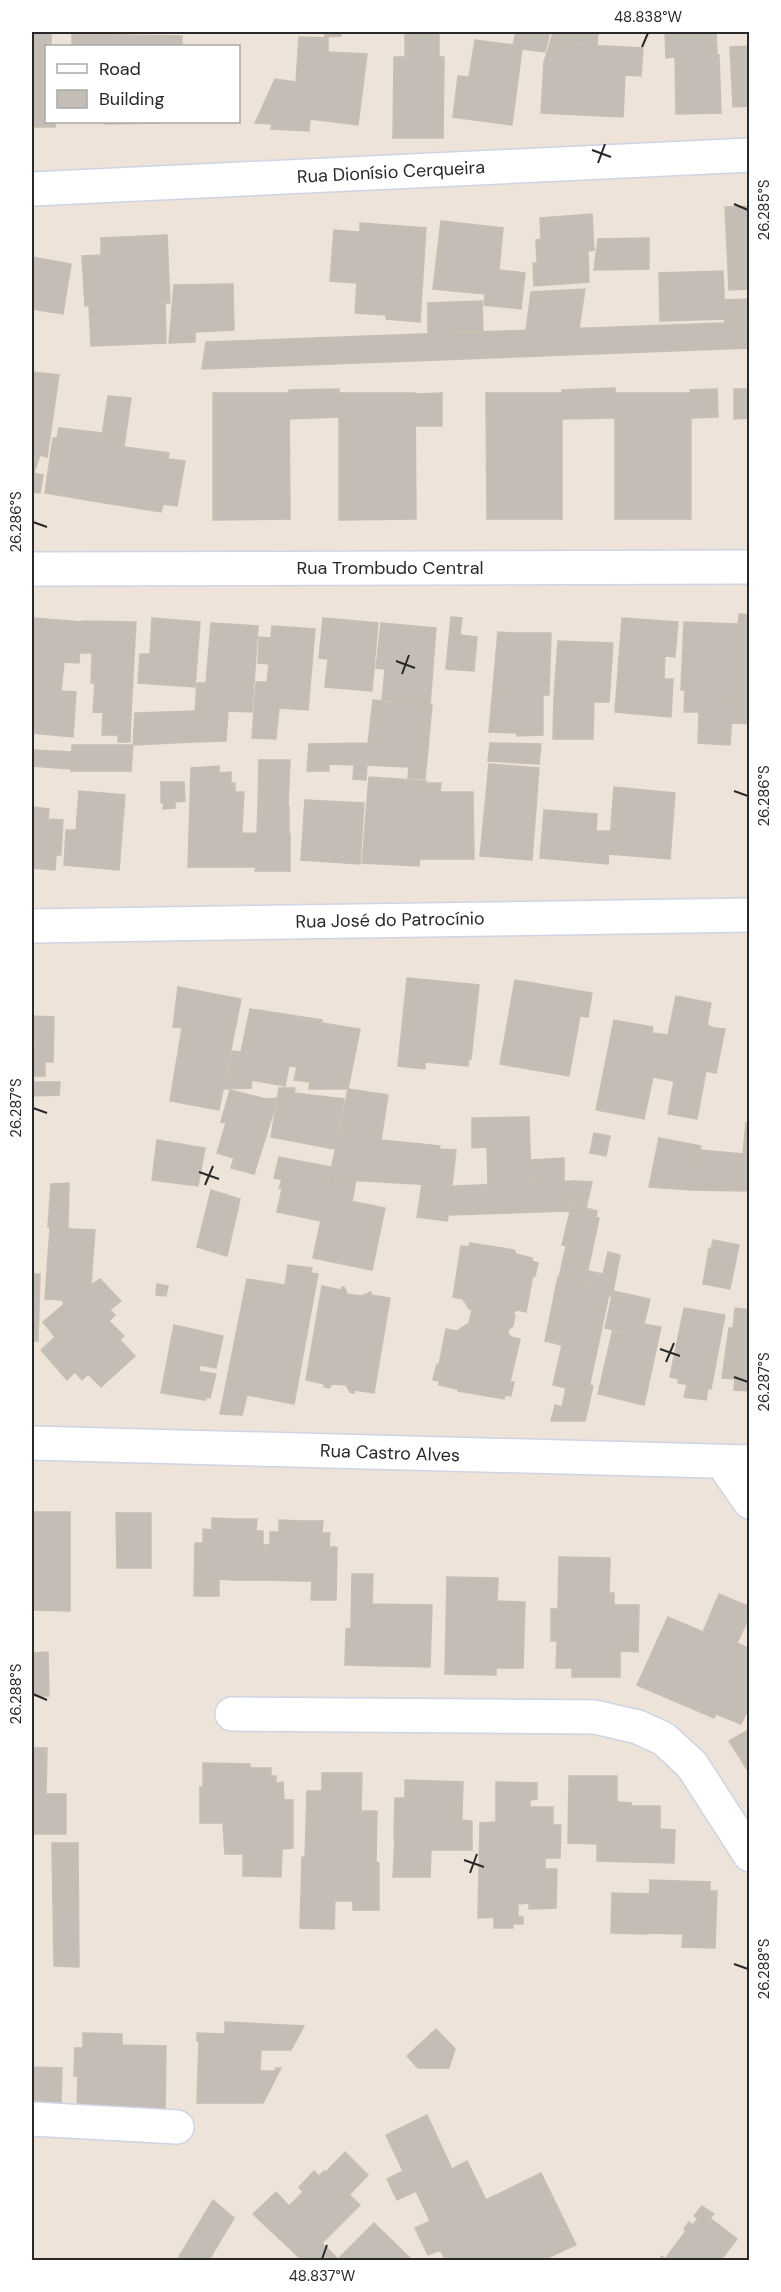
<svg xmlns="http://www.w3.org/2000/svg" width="781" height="2292" font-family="'DM Sans',sans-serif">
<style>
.building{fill:#c4bdb6;stroke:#c8bfb3;stroke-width:1.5}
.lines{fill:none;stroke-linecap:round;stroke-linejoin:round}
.minor-casing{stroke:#ced4e4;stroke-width:36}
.minor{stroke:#fff;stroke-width:33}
.ticks{fill:none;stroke:#292929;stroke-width:2}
.labels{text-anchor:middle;stroke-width:4.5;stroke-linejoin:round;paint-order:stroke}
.street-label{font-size:18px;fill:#292929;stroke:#fff}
.neatline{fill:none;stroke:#292929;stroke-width:2}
.ticks-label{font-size:15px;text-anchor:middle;fill:#292929}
</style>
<rect width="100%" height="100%" fill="#ede3d9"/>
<!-- building -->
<path class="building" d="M32,32H51V46H56H46V122H56L55,127H32Z
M325,32H341V36L325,37Z
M405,32H439V57H444L443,138H393L394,57H405Z
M516,32H554H550L545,52L522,49L512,125L453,117L458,76L469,77L475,40L513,45Z
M553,32H598L597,46L550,43Z
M675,32H716L717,55H719L721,113L676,114L675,57L666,58L665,33Z
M72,34L182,36V46H72Z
M299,37L328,38V52L367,54L358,125L310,119L309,131L271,129L272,124L255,123L275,79L296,82Z
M550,43L643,48L641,76L625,75L623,117L541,113L544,62Z
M750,46V106L733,107L730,47Z
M104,122H160V123L104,124Z
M750,206V289L729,290L725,207Z
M592,214L594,250L588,251L589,282L534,286L533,263H537L536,240L541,239L540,218Z
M441,221L503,228L499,270L525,273L521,309L484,305L485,294L433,289Z
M360,223L426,228L420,322L386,319V315L355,313L357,283L330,281L334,230L360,232Z
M167,235L170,303H165V300L85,306L82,256L101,255V238Z
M649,238V269L594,270L598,239Z
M32,257L71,264L63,314L32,309Z
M723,271L725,319L660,321L659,273Z
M233,284L234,330L195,332V342L169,343L174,285Z
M585,289L579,328L526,331L531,292Z
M750,299V322L725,323L724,300Z
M165,300L166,343L91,346L89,305Z
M482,301L483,333L428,334V303Z
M750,322V348L202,369L206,342Z
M32,372L59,375L47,457L40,455L34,473L43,475L40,493L32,492Z
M615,388V418L562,419V390Z
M339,389V417L289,419V390Z
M717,389L718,417L691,418L690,390Z
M734,389H750V418L734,419Z
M213,393H289L290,519L213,520Z
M339,393H415L416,519L339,520Z
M442,393V426H416L415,394Z
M486,393H562V519H487Z
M615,393H691V519H615Z
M108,396L131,398L124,447L169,453L168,459L185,461L177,506L163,504L161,512L92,501Z
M59,428L102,433L92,501L45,493L53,438H57Z
M739,614L750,615V724L732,723Z
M451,617L462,618L460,635L477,637L474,671L446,669Z
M32,618L82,622L79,663L64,662L61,691L76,692L73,737L32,733Z
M152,618L200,622L195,687L138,683L140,654H150Z
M323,618L378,623L372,691L325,687L328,659L319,658Z
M622,618L678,622L675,657L665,656L664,679H673L671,717L615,712Z
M82,621L136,622L131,713L93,712L95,683H91L92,653H79Z
M684,622L738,624L730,745L698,743L699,712H684L685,690H681Z
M211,623L258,626L252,712L228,711L226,741L193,742L197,683H206Z
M381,623L436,628L430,705L382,702L385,669L376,668Z
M272,626L315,629L308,710L279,708L276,739L252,738L256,682H267L269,664L258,663L259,637L271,638Z
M498,632L512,633L507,695H543V735L517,736V733L489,732Z
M512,633H551L549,695H507Z
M558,641L613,643L609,702H594V698L554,697Z
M554,697L594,698L593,739H553Z
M373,700L432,705L428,748L368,743Z
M196,711L193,742L133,745L135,713Z
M103,713H131L130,742H118V735H102Z
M368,743L428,748L425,779L408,778L409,767L367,765Z
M368,743L366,780L353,779L354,765L329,764V771H307L309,744Z
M490,743L541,744L539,764L488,761Z
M72,745H133L131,771H71Z
M32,750L72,752L70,769L32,766Z
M259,760H290L288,807L258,806Z
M489,764L539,768L532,860L480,856Z
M219,766V773L231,772V783H235V792H244L240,867H188L191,768Z
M369,777L426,781L419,866L362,863Z
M161,782H184L185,801L175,802V808L163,809L164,803H161Z
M425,783H441L440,792H473L474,859H420Z
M614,787L675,793L670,859L609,854Z
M79,791L125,795L119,870L64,865L66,830H76Z
M305,800L364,803L360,864L301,860Z
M258,806L289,807V834L257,833Z
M32,807L49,809L48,819L63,820L61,855H56L55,870L32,868Z
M544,810L597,814L596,831H610L608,864L540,858Z
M242,833L290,834V871H255L256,867H240Z
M407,978L479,985L471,1059H469L468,1066L425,1062V1069L398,1066Z
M515,980L592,993L588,1017L580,1016L569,1076L500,1064Z
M178,987L241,999L219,1110L170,1101L182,1028L173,1027Z
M676,996L711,1003L707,1025L714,1028L697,1119L668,1114L674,1081L653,1077L644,1119L596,1110L614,1020L653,1027L652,1033L668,1035Z
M250,1009L322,1020V1023L360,1029L348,1089H309L310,1082L294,1080L297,1067L289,1066L285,1086L252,1080L251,1088L224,1089L232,1051L241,1052Z
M32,1016L54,1017L53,1062H45V1076H32L34,1044H32Z
M714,1028L725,1029L716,1073L706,1071Z
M32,1082H60L59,1095L32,1096Z
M279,1088H295L294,1093L344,1099L335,1149L271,1137Z
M348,1089L388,1095L381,1140L440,1146L439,1149L456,1150L452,1186L329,1179Z
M230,1090L266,1099L278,1098L254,1174L231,1168L234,1158L217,1153L226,1123L221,1122Z
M529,1117L531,1183L488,1185L487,1147L472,1148V1118Z
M746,1123L750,1124V1191L692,1190L701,1150L743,1154Z
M594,1133L610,1136L606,1156L590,1153Z
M659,1138L701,1146L692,1190L649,1187Z
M157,1140L205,1148L198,1186L152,1180Z
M279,1157L331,1167L321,1221L277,1212L282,1189L279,1188L282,1180L274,1178Z
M564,1158V1182L531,1183V1160Z
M329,1179L356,1180L352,1201L326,1196Z
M575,1181L592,1182L586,1208L597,1211L596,1217L570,1212Z
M575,1181L569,1211L448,1215L455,1186Z
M69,1183L68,1229L48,1227L51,1184Z
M422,1184L455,1186L447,1221L417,1217Z
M211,1190L240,1199L227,1256L197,1247Z
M326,1196L385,1208L372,1270L313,1258Z
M570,1212L599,1218L585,1284L559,1278L566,1246L562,1245Z
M50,1228L95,1230L91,1285L100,1279L121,1301L110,1310L115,1315L109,1321L124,1336L120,1340L135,1356L101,1387L88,1374L82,1380L75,1372L67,1380L41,1350L55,1337L43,1322L64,1304L62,1300L45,1299Z
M713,1240L739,1245L730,1289L703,1284L709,1248L711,1249Z
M470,1243L514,1250L516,1254L532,1258V1261L538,1263L535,1276L533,1275L526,1312L517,1310L513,1313L515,1316L513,1326L509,1329L508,1334L511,1337L520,1339L510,1382H514L511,1396L505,1395L504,1399L458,1391L457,1389L439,1385V1381L433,1380L437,1364L439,1365L446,1329L457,1331L469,1323L472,1309H469L463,1299L453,1297L461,1246L469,1247Z
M608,1252L620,1255L612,1297L609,1296L610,1289L585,1284L588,1271L603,1274Z
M288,1265L312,1268L311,1273L318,1274L294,1404L247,1395L242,1415L220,1414L247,1279L285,1285Z
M32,1274H40L38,1341H32Z
M558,1277L610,1289L588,1393L553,1385L562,1345L545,1341Z
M157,1284L168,1286L166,1296L156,1295Z
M322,1286L341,1290L342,1287L345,1288L347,1294L362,1296L371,1292V1295L390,1298L374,1393L354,1390V1393L350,1392L346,1385L332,1384L329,1388L324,1387V1384L306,1380Z
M613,1291L650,1299L641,1336L605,1328Z
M684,1308L725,1315L711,1389L678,1383L679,1379L670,1377Z
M735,1308L750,1310V1391L734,1390L735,1379L722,1378L729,1328H733Z
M644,1324L661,1327L644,1405L598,1394L613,1329L641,1336Z
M174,1325L223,1336L216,1368L200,1365L199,1371L216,1374L210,1398L206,1397V1400L161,1393Z
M590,1385L593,1386L585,1421H551L555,1405L562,1407L566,1388L588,1393Z
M687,1385L708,1389L706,1400L684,1397Z
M32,1512H70V1611L32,1610Z
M116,1513H151V1568H117Z
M212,1518L233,1519L232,1580L219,1579V1596H194L195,1543H203V1529L212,1530Z
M233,1519H257L256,1531H263V1545H266L265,1580H232Z
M279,1520L301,1521L299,1581L265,1580L266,1545L270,1544V1532H279Z
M301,1521H323L322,1533H330L329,1547H337L336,1600H311L312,1581H299Z
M559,1557L610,1558L609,1593H614V1605H639L638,1652L620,1651V1677H572V1668H556L557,1641H551V1609H558Z
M352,1574H373L372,1604L432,1605L430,1667L345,1665L346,1629L351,1628Z
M447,1577L498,1578L497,1601L525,1602L523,1668H496V1675L445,1674Z
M719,1594L750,1607V1615L737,1643L750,1649V1705L741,1724L716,1714L714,1718L637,1685L668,1617L703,1632Z
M48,1652L49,1696H32V1717V1653Z
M750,1729V1774L729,1741Z
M32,1748H47L46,1794H66V1834H32Z
M203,1763L250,1764V1768H271V1776H276V1783L283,1782L284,1800H293V1848L282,1849L281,1877L243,1876V1854H225L223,1823H200V1787H203Z
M322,1773H362L361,1811H377L376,1862L379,1863V1910H353V1901H335L334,1929L300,1928L302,1857L305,1858L307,1791H322Z
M569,1776H617V1802L631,1803V1806H660V1829L675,1830L674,1863L597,1861V1844L568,1843Z
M405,1780L463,1782L461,1841L394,1839L395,1798H405Z
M496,1782L537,1783V1799L530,1800V1807H553V1825H561L560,1858H545V1869H557L556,1908L529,1909V1903L518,1904V1917H523V1924H513V1928H494V1917L478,1918L480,1823L496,1822Z
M462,1820L472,1821V1850H431L430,1877H393L395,1839L461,1841Z
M52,1843H78L79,1967L54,1966Z
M650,1880L710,1882V1891H717L715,1948L682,1947L683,1934L648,1933Z
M612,1893L649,1894L648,1934L611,1933Z
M225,2022L304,2026L291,2050H261L260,2071H275L276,2068H281L263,2103H197L199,2041H197V2033L225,2034Z
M436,2029L455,2049L449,2068H418L407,2056Z
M83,2033L122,2034V2045L166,2046L165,2113L77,2111L78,2076H74L75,2048H83Z
M32,2067L62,2068L61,2108L32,2107Z
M427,2115L452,2169L467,2161L486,2200L541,2173L576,2245L543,2260H446L440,2250L428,2255L415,2228L430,2221L416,2191L397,2200L387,2179L403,2171L386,2135Z
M345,2152L368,2175L349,2195L326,2172Z
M314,2171L319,2176L324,2171L326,2172L360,2205L322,2243L338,2259L374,2223L412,2260H302L253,2214L276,2192L289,2206L303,2192L299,2187Z
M213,2200L234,2218L209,2260H177Z
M702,2206L714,2214L710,2218L737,2239L721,2260H658L662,2256L665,2259L686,2231L684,2229L689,2222L693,2225L698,2218L694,2216Z"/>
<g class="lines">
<defs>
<path id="minor" d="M32,189L750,155
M32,569L750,567
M32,926L750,915
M32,1443L750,1462
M722,1462L750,1502
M232,1714L595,1717L638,1727L664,1739L692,1765L750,1855
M32,2119L177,2127"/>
</defs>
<!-- minor casing -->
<use href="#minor" class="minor-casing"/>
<!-- minor -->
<use href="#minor" class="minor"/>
</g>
<!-- ticks -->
<path class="ticks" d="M642,47L648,33M592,150L611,157M598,163L605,144M734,204L748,210M33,522L47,527M396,661L415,668M402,674L409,655M734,791L748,796M33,1108L47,1113M199,1172L219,1179M205,1185L213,1166M660,1349L680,1356M666,1362L674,1343M734,1377L748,1382M33,1694L47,1700M464,1860L484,1867M470,1873L477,1854M734,1964L748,1969M322,2259L327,2245"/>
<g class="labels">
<!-- street labels -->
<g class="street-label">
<text transform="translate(391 172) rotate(-3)" y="6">Rua Dionísio Cerqueira</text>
<text x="390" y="574">Rua Trombudo Central</text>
<text transform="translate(390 920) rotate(-1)" y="6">Rua José do Patrocínio</text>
<text transform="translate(390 1453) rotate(2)" y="6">Rua Castro Alves</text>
</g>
</g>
<!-- border -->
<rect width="781" height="2292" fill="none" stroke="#ffffff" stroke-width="66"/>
<!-- legend -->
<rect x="45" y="45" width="195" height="78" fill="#ffffff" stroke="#a9a9a9" stroke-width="1.5"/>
<rect x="57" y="64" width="30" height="9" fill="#ffffff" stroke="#a9a9a9" stroke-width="1.5"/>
<text x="99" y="75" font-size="18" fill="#292929">Road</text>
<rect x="57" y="90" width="30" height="18" fill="#c4bdb6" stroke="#a9a9a9" stroke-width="1.5"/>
<text x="99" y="105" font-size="18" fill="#292929">Building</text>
<rect x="33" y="33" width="715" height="2226" class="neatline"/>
<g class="ticks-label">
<text x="648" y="22">48.838°W</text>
<text transform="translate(764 210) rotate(-90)" y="5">26.285°S</text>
<text transform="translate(16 522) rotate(-90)" y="5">26.286°S</text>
<text transform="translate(764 796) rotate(-90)" y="5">26.286°S</text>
<text transform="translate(16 1108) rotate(-90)" y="5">26.287°S</text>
<text transform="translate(764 1382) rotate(-90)" y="5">26.287°S</text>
<text transform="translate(16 1694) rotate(-90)" y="5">26.288°S</text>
<text transform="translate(764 1969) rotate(-90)" y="5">26.288°S</text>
<text x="322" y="2281">48.837°W</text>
</g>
</svg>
